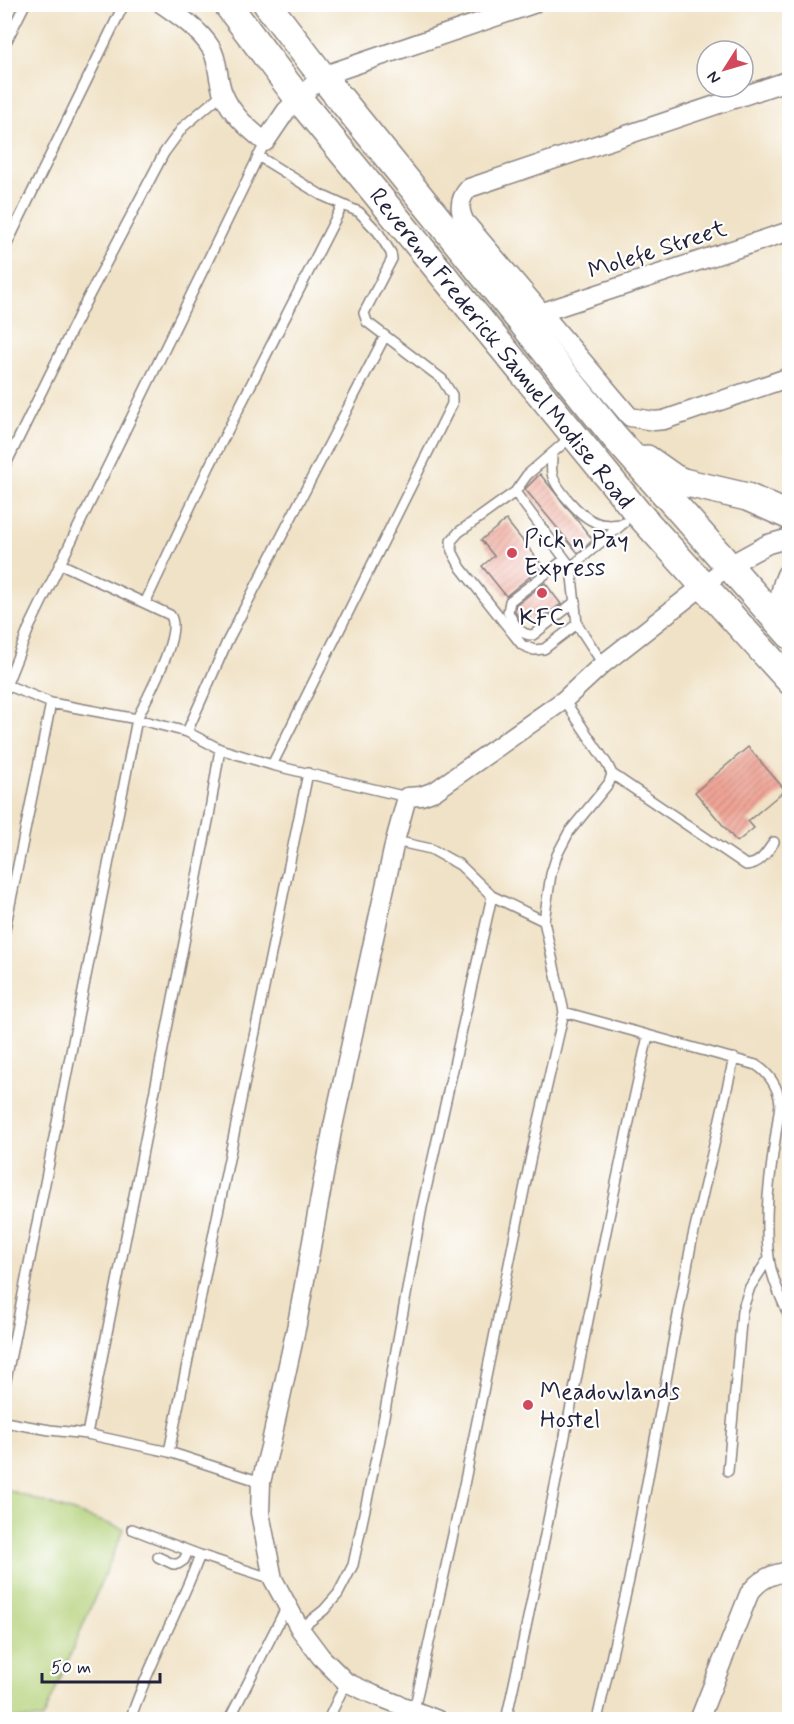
<svg xmlns="http://www.w3.org/2000/svg" width="794" height="1724" font-family="Mynerve,sans-serif">
<style>
.park{fill:#b2d078;stroke:#6a795a;stroke-width:1.5}
.building{fill:url(#building-hatch)}
.lines{fill:none;stroke-linecap:round;stroke-linejoin:round}
.lane-casing{stroke:#898280;stroke-width:12}
.street-casing{stroke:#898280;stroke-width:21}
.secondary-casing{stroke:#898280;stroke-width:30}
.lane{stroke:#fff;stroke-width:9}
.street{stroke:#fff;stroke-width:18}
.secondary{stroke:#fff;stroke-width:27}
.poi-dot{fill:#d1495b;stroke:#fff;stroke-width:2}
.labels{text-anchor:middle;stroke-width:4.5;stroke-linejoin:round;paint-order:stroke}
.street-label{font-size:24px;fill:#22223b;stroke:#fff}
.poi-label{font-size:24px;fill:#22223b;stroke:#fff;text-anchor:start}
</style>
<defs>
<pattern id="building-hatch" width="6" height="6" patternUnits="userSpaceOnUse" patternTransform="scale(1.5)"><rect width="6" height="6" fill="#f0a597"/><path d="M-1 1l2-2M0 6l6-6M5 7l2-2" fill="none" stroke="#c2867c"/></pattern>
</defs>
<rect width="100%" height="100%" fill="#fff"/>
<filter id="ink" filterUnits="userSpaceOnUse"><feTurbulence type="fractalNoise" baseFrequency=".0167" numOctaves="2"/><feDisplacementMap in="SourceGraphic" scale="12" xChannelSelector="R" yChannelSelector="G"/><feConvolveMatrix kernelMatrix="1 2 1 2 8 2 1 2 1" color-interpolation-filters="sRGB"/></filter>
<filter id="wash" filterUnits="userSpaceOnUse"><feTurbulence type="fractalNoise" baseFrequency=".008" numOctaves="4" result="noise"/><feDisplacementMap in="SourceGraphic" scale="24" xChannelSelector="R" yChannelSelector="G"/><feGaussianBlur stdDeviation="1.35" result="paint"/><feColorMatrix in="noise" values="0 0 0 0 0 0 0 0 0 0 0 0 0 0 0 0 0 1.4 0 .05"/><feComposite in="paint" operator="in"/></filter>
<g filter="url(#wash)">
<rect width="100%" height="100%" fill="#f0e2c6"/>
<!-- park -->
<path class="park" d="M5,1489L124,1529L43,1719H5Z"/>
<g id="blocks">
<!-- building -->
<path class="building" d="M540,474L593,540L578,553L525,489Z
M506,520L543,566L506,596L482,566L494,556L481,540Z
M545,583L561,604L534,624L528,615L520,620L515,611L516,605Z
M748,747L785,790L748,821L754,828L737,842L695,792Z"/>
</g>
</g>
<g filter="url(#ink)">
<use href="#blocks" fill-opacity="0" stroke="#898280" stroke-width="1.5"/>
<g class="lines">
<defs>
<path id="lane" d="M4,46L25,4
M258,156L321,195L359,212L378,232L391,253L392,259L364,313L367,322L442,379L452,395V404L272,765
M4,250L124,4
M572,436L527,475L515,492L571,567L577,624L603,664
M552,454C552,460 551,467 552,473C554,487 581,517 595,522C604,526 613,525 623,524
M4,468L82,309L164,153L183,127L223,93
M515,492L459,532L451,541L452,551L461,568L522,645L534,650L544,649L577,624
M565,559L510,601L508,612C514,623 519,635 533,635L576,601
M571,567L624,523
M145,603L209,467L342,206
M7,685L51,703L137,719L187,732L220,749L272,765L407,797
M4,691L29,628L261,151
M187,732L227,642L385,336
M612,774L746,865C761,864 766,853 774,842
M395,841L431,849L460,865L492,896L544,921
M4,934L51,703
M564,1012L756,1065C769,1073 779,1088 780,1104C774,1153 762,1208 769,1257C771,1278 782,1299 790,1319
M4,1390L137,719C146,699 184,632 170,615L61,564
M4,1422L50,1430L87,1434L169,1452L261,1482
M87,1434L209,816L220,749
M169,1452L308,773
M728,1471L742,1311L750,1287L769,1258
M132,1529L200,1555
M158,1557L173,1564H178L184,1560L188,1551
M300,1629L324,1610L338,1594L353,1565L379,1444L422,1207L492,896
M414,1710L464,1485L532,1151L564,1012L544,921L551,874L557,855L569,832L609,783L612,774L607,764L564,700
M130,1720C149,1663 179,1611 200,1555L273,1579
M229,1720L287,1606
M328,1720L346,1682
M506,1720C557,1492 596,1262 648,1036
M597,1720L629,1580L691,1245L734,1058"/>
<path id="street" d="M162,4C178,15 200,30 211,48C219,61 217,79 223,93C231,114 248,128 265,142L286,111L322,76L533,4
M790,80L469,188C459,199 458,209 465,222L630,417L654,421L664,420L790,377
M540,313L790,231
M438,1720L372,1694L346,1682L321,1657L300,1629L273,1579L260,1513L261,1482L270,1447L297,1324L332,1131L395,841L407,797L421,796L435,791L564,700L603,664L728,566L768,544L790,538
M699,1720L749,1594C759,1579 772,1574 790,1571"/>
<path id="secondary" d="M227,4L298,98L637,512L790,681
M267,4L322,76L614,436L790,635
M647,459L674,478L683,482L747,497L790,516
M790,577C781,596 784,614 790,633"/>
</defs>
<!-- lane casing -->
<use href="#lane" class="lane-casing"/>
<!-- street casing -->
<use href="#street" class="street-casing"/>
<!-- secondary casing -->
<use href="#secondary" class="secondary-casing"/>
<!-- lane -->
<use href="#lane" class="lane"/>
<!-- street -->
<use href="#street" class="street"/>
<!-- secondary -->
<use href="#secondary" class="secondary"/>
</g>
</g>
<!-- markers -->
<g class="poi-dot">
<circle cx="512" cy="553" r="6"/>
<circle cx="542" cy="593" r="6"/>
<circle cx="528" cy="1405" r="6"/>
</g>
<g class="labels">
<!-- street labels -->
<g class="street-label">
<text transform="translate(657 249) rotate(-18)" y="8">Molefe Street</text>
<text transform="translate(502 348) rotate(51)" y="8">Reverend Frederick Samuel Modise Road</text>
</g>
<!-- poi labels -->
<g class="poi-label">
<text x="524" y="547">Pick n Pay<tspan x="524" dy="28">Express</tspan></text>
<text x="542" y="625" text-anchor="middle">KFC</text>
<text x="540" y="1399">Meadowlands<tspan x="540" dy="28">Hostel</tspan></text>
</g>
</g>
<!-- margin -->
<rect width="794" height="1724" fill="none" stroke="#fff" stroke-width="24"/>
<!-- north arrow -->
<g transform="translate(725 69) rotate(233)"><circle r="28" fill="#ffffff" stroke="#a7a7b1" stroke-width="1.5"/>
<path d="M0-4.5L10 22L0 15L-10 22Z" fill="#d1495b"/>
<text y="-9" font-size="16" font-weight="bold" text-anchor="middle" fill="#22223b">N</text>
</g>
<!-- scale -->
<path d="M42 1673v9h118v-9" fill="none" stroke="#22223b" stroke-width="3"/>
<text x="51" y="1673" font-size="18" fill="#22223b" stroke="#ffffff" stroke-width="4.5" paint-order="stroke">50 m</text>
</svg>
